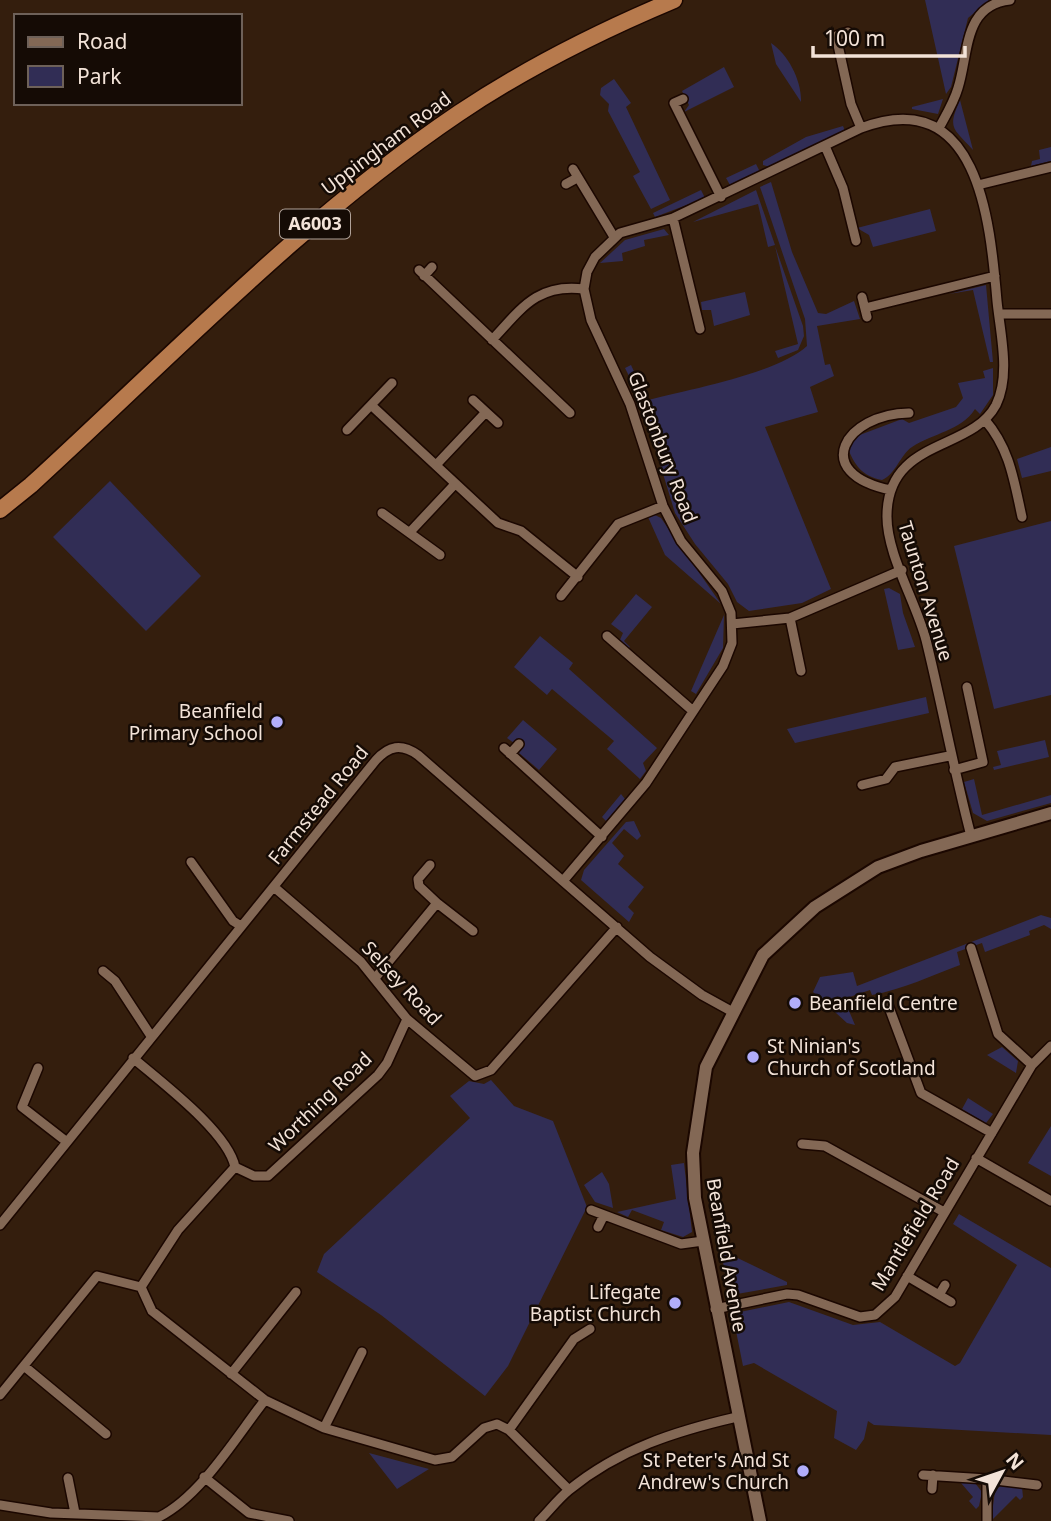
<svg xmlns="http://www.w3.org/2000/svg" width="1051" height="1521" font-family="'Noto Sans',sans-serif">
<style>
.green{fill:#312d55}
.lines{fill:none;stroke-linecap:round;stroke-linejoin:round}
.street-casing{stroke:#1b0700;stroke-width:12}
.secondary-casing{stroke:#1b0700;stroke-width:16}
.highway-casing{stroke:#1b0700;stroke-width:19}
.street{stroke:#836855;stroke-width:9}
.secondary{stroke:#836855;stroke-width:12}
.highway{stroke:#b77a4d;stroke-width:16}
.poi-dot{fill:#b1adfa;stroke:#150b05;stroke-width:2.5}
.labels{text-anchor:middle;stroke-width:5;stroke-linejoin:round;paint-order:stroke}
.shield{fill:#150b05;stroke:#b0a299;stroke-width:2}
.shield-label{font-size:18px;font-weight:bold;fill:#f3e3d8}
.street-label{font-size:19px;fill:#f3e3d8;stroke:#150b05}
.poi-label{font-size:19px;fill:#f3e3d8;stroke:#150b05;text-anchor:end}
</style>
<rect width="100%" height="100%" fill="#341e0d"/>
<!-- green -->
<path class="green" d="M925,0H990L968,18L951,87L946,94Z
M771,43C788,54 802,81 801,102L776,64Z
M724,67L734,87L684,112L689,105L682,91Z
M614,79L631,103L626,107L670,200L651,209L633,176L640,172L608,111L609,104L600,95L601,88Z
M943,99L938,114L912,109V107Z
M960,100L973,150C953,128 947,129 960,100Z
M843,126L845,131L770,167L763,165V161L806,137Z
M1051,147V161L1031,166L1032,161L1040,159L1039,150Z
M756,164L760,172L730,185L726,178Z
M771,182L792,252L818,313L826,314L854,301L860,319L817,326L825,365L830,364L834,376L810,387L818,412L765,427L831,589L802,603L749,611L737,602L728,584L695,544L675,513L641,402C685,390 775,375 807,346L805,319L760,187Z
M701,190L705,198L655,217L653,213Z
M756,190L775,245L768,247L758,204L693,222Z
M930,209L936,231L873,247L869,235L857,228Z
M664,229L669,235L644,240L645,246L622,253L623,261L600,263L625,240Z
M775,246L803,326L804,336L798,350L778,358L775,351L798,344Z
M986,285L993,362H990L973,290L949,294Z
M745,292L750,315L714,326L711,310H702L701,302Z
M631,365L645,395L639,396L625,368Z
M993,368V395L980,414L975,409C961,431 933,433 912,447C900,455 896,474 882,480C862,476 854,465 847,446L857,436L902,419L909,423L956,407L963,398L958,383L985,378L983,371Z
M1051,447V471L1022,478L1017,459Z
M110,481L201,576L146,631L53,537Z
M655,515L661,518L721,604L665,555L648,517Z
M1051,521V695L994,709L954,546Z
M889,588L900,594L903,613L915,647L898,650L884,589Z
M636,594L652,607L624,641L630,647L627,650L619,642L623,633L611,624Z
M724,615L723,648L696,694L691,691Z
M540,636L573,663L569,669L657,748L643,763L646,771L640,779L607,749L614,741L552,689L547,695L514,667Z
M926,697L929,713L795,743L787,729Z
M523,720L557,749L539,770L519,753L522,746L517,741L514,743L507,738Z
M1045,740L1049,757L994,770L993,767L1001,765L997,751Z
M974,779L982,815L1051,795V803L987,821L973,813L964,782Z
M621,794L625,799L606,821L602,817Z
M634,821L641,836L637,840L624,829L612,843L624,856L618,864L644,887L628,907L634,913L629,922L581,880L584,870L626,822Z
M1041,915L1051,918V929L1044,925L1029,931L1030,935L985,952L982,943L957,952L960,965C930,976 904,989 872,995L870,990L844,999L855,1025L847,1023L813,992L820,977L853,972L857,986Z
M1002,1047L1018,1061L1016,1073L987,1055Z
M491,1080L514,1106L553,1121L587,1207L508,1366L485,1396L381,1315L317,1272L324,1254L470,1118L450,1096L469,1081L484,1084Z
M968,1098L993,1114L986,1123L962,1109Z
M1051,1126V1176L1028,1163Z
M684,1163L692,1232L683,1237L661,1230L664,1222L632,1210L628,1217L617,1212L676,1199L671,1165Z
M602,1172L609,1184L613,1208L595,1202L584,1185Z
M959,1214L1051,1268V1435L874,1425L868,1421L864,1439L856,1450L834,1438L837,1411L754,1363L743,1366L734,1321L740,1312L789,1302L853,1325L880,1322L955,1366L960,1363L1017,1265L953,1224Z
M721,1250L787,1282V1285L737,1294L727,1286Z
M369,1453L429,1469L397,1489Z
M961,1483H975L982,1492L979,1506L976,1509L969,1501L973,1497Z
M1001,1485L1022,1487L1023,1497L1020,1500L1016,1496L991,1521L995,1491Z"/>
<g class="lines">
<defs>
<path id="street" d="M848,32L836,36L851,104L861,128
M683,99L674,103L721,197
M939,128C946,115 954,102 958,88C969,54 963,5 1010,0
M825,146L843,188L856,241
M573,169L614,237
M566,184L577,178
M978,185L1051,167
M673,218L700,329
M419,270L570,413
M424,276L432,267
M862,297L867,317
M865,308L995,276
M999,314H1051
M492,340C521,309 537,283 584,289
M392,383L371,405L498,523L521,531L578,577
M486,412L498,423
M985,420C1010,449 1014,481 1022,517
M347,430L371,405
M436,465L486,412L473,400
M891,490C809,473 845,414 909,413
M382,513L440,555
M410,532L455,484
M561,596L618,524L663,506
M790,618L801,671
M732,624L790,618L902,570
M607,636L693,711
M504,748L602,837
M510,754L519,744
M954,770L983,762L967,687
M862,785L886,779L895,767L949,756
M191,862L233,921L241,926
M563,881L646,783L723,666L732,643L731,613L722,591L681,541L663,506L630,404L591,320L584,289L587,272L595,257L620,233L673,218L861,128C978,84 990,219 997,301C1000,332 1011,375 996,405C971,452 888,438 887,515C886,553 916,602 926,640C942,705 954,771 971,836
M274,887L361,962L407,1019L475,1076L491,1070L617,927
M437,903L473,931
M971,948L998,1034L1032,1065
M103,971L115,981L151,1036
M376,977L437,903L419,886L418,879L430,865
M887,1002L921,1093L992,1133
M133,1058C161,1082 228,1132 235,1167L178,1230L141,1287L152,1311L265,1400L324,1428L435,1460L452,1457L484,1428L497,1424L509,1430L569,1490
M38,1068L22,1107L67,1142
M802,1144L825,1146L944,1212
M976,1158L1051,1201
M235,1167L254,1176H268L378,1075L387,1063L407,1019
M591,1210L681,1244L703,1241
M0,1225L376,760C389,746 401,743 418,755L650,957L702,995L731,1011
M598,1227L604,1215
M907,1276L951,1302
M939,1295L945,1285
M715,1309L787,1294L798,1295L860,1317L875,1315L895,1297L1032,1065L1051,1046
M24,1366L106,1434
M231,1374L296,1292
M0,1395L97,1276L141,1287
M324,1428L362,1352
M509,1430L574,1339L590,1329
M923,1475L987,1479V1521
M204,1477L249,1513L289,1521
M68,1478L75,1513
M987,1479L1037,1485
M932,1489L933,1475
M0,1505L51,1513L159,1517C201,1496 236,1437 265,1400
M539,1521C549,1511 558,1499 569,1490C619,1449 676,1431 737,1417"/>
<path id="secondary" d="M760,1521L695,1198L693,1153L706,1067L763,955L815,907L878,867L921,851L1051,813"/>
<path id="highway" d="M0,510L31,485C170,358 302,219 459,113C526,68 600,31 674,0"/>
</defs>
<!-- street casing -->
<use href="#street" class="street-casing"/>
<!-- secondary casing -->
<use href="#secondary" class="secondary-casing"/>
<!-- highway casing -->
<use href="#highway" class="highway-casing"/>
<!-- street -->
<use href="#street" class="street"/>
<!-- secondary -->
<use href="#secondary" class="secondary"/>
<!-- highway -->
<use href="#highway" class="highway"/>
</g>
<!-- markers -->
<g class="poi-dot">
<circle cx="277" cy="722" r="7"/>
<circle cx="795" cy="1003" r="7"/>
<circle cx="753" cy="1057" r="7"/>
<circle cx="675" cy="1303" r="7"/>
<circle cx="803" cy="1471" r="7"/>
</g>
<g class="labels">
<!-- shield labels -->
<rect class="shield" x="280" y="209.5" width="70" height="29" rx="5"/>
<g class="shield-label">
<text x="315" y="230">A6003</text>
</g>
<!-- street labels -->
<g class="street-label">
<text transform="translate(386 143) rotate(-37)" y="7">Uppingham Road</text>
<text transform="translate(663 447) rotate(69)" y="7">Glastonbury Road</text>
<text transform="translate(926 591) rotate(73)" y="7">Taunton Avenue</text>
<text transform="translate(318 805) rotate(-51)" y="7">Farmstead Road</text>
<text transform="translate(402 983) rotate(47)" y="7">Selsey Road</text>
<text transform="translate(320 1102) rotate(-44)" y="7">Worthing Road</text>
<text transform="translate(915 1224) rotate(-59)" y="7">Mantlefield Road</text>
<text transform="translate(727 1255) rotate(80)" y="7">Beanfield Avenue</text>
</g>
<!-- poi labels -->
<g class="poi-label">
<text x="263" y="718">Beanfield<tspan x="263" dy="22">Primary School</tspan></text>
<text x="809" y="1010" text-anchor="start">Beanfield Centre</text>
<text x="767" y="1053" text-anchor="start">St Ninian's<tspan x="767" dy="22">Church of Scotland</tspan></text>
<text x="661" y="1299">Lifegate<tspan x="661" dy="22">Baptist Church</tspan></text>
<text x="789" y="1467">St Peter's And St<tspan x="789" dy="22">Andrew's Church</tspan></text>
</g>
</g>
<!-- legend -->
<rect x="14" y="14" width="228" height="91" fill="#150b05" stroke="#6e6159" stroke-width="2"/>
<rect x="28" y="37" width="35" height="10" fill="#836855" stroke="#6e6159" stroke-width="2"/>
<text x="77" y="49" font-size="21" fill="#f3e3d8">Road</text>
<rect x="28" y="66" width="35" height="21" fill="#312d55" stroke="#6e6159" stroke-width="2"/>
<text x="77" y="84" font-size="21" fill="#f3e3d8">Park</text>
<!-- north arrow -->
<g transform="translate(1002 1472) rotate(50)" stroke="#150b05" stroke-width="5" paint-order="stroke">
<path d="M0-5L12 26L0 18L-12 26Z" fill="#f3e3d8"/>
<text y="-10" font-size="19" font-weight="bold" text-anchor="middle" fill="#f3e3d8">N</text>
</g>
<!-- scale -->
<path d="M813 46v10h152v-10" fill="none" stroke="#f3e3d8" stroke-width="3.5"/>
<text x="824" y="46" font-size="21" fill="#f3e3d8" stroke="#150b05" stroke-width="5" paint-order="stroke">100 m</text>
</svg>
